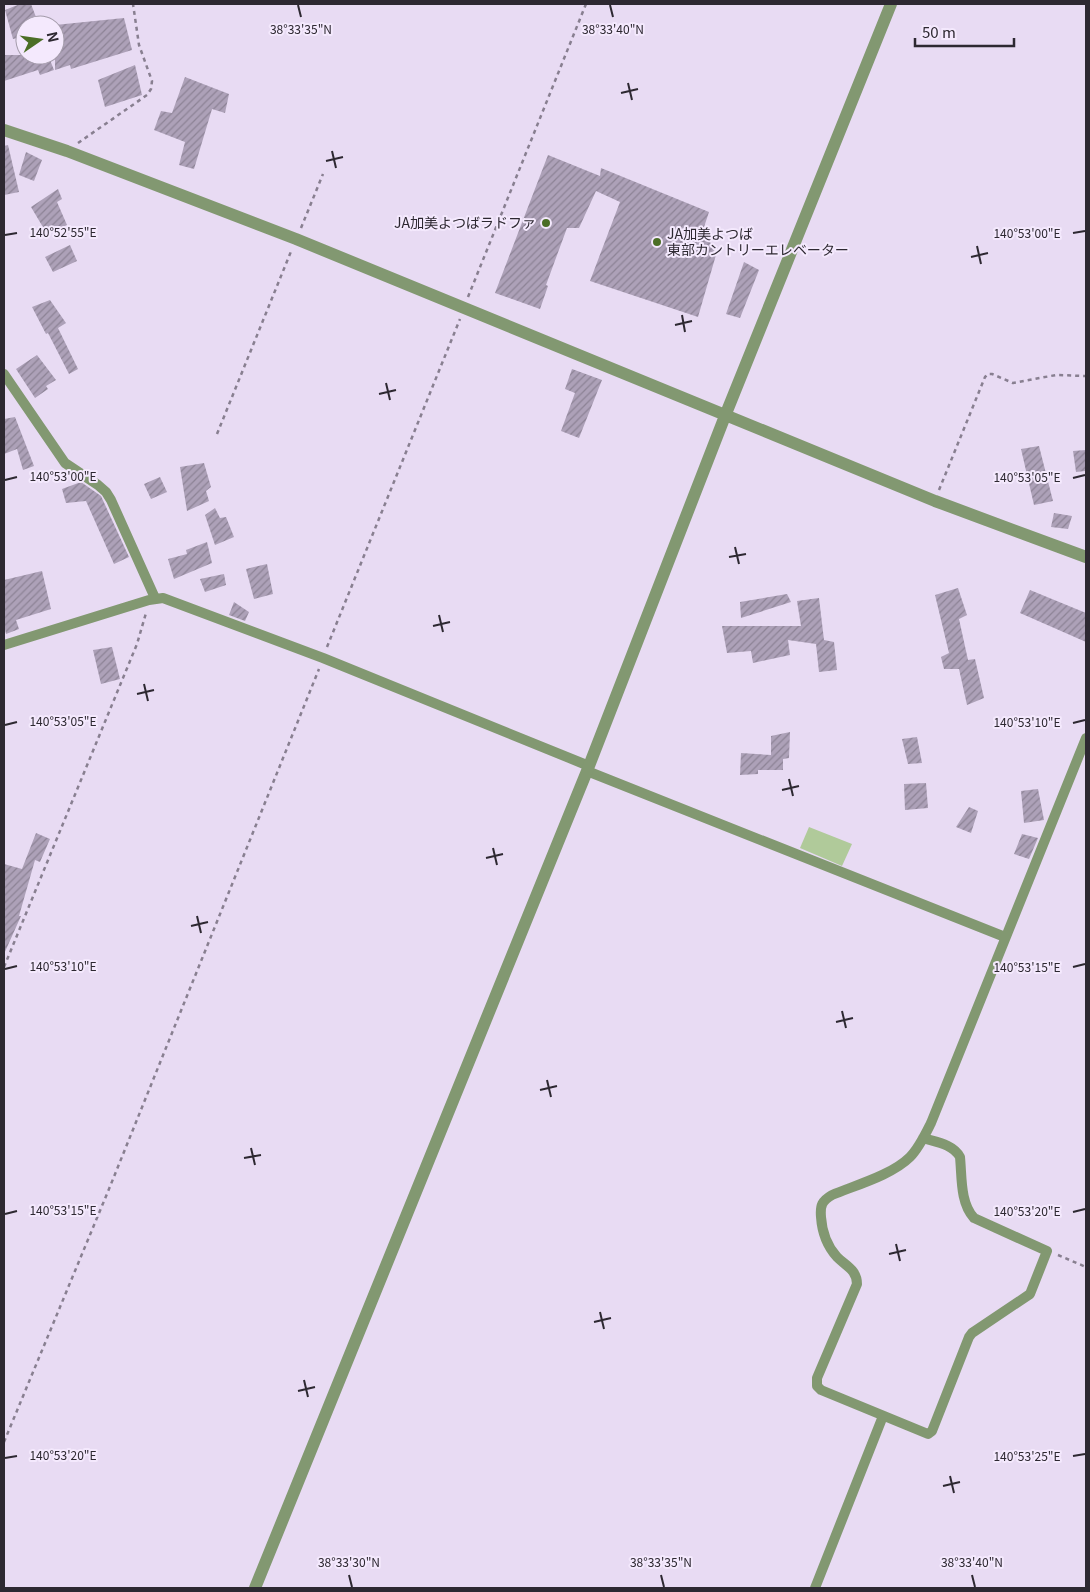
<svg xmlns="http://www.w3.org/2000/svg" width="1090" height="1592" font-family="Georgia,'Noto Sans JP',serif">
<style>
.grass{fill:#b0ca9a}
.building{fill:url(#building-hatch)}
.lines{fill:none;stroke-linecap:round;stroke-linejoin:round}
.path{stroke:#887f90;stroke-width:2.5;stroke-dasharray:4 4;stroke-linecap:butt}
.minor{stroke:#829871;stroke-width:10}
.tertiary{stroke:#829871;stroke-width:12}
.ticks{fill:none;stroke:#2d2831;stroke-width:2}
.poi-dot{fill:#4b6e26;stroke:#f4e9fd;stroke-width:2}
.labels{text-anchor:middle;stroke-width:4;stroke-linejoin:round;paint-order:stroke}
.poi-label{font-size:14px;fill:#2d2831;stroke:#f4e9fd;text-anchor:end}
.ticks-label{font-size:12px;text-anchor:middle;fill:#2d2831;stroke:#f4e9fd;stroke-width:4;stroke-linejoin:round;paint-order:stroke}
</style>
<defs>
<pattern id="building-hatch" width="6" height="6" patternUnits="userSpaceOnUse" patternTransform="scale(1.25)"><rect width="6" height="6" fill="#ada1b8"/><path d="M-1 1l2-2M0 6l6-6M5 7l2-2" fill="none" stroke="#8d8396"/></pattern>
</defs>
<rect width="100%" height="100%" fill="#e8dbf3"/>
<!-- grass -->
<path class="grass" d="M809,827L852,844L842,866L800,848Z"/>
<!-- building -->
<path class="building" d="M20,4H31L39,25H25V36L13,39L5,10Z
M124,18L132,50L71,69L70,65L55,70V25Z
M4,55H48L54,70L40,75L38,70L4,81Z
M135,65L142,95L105,107L98,80Z
M185,77L229,94L225,113L212,109L194,169L179,165L185,142L154,130L161,111L172,113Z
M8,145L19,192L4,195V146Z
M26,152L42,160L34,181L19,175Z
M548,155L600,176L601,168L709,212L701,236L718,248L698,317L590,281L620,202L596,191L579,228H567L546,285L548,286L540,309L495,293Z
M58,189L62,199L57,202L67,225L47,234L31,207Z
M70,245L77,261L53,272L45,257Z
M744,262L759,270L740,318L726,314Z
M50,300L66,323L58,328L78,369L69,374L48,333L46,334L32,307Z
M37,355L56,380L46,386L48,389L35,398L16,369Z
M572,369L602,380L579,438L561,431L575,393L565,389Z
M15,417L34,466L23,470L17,449L4,454V419Z
M1039,446L1053,501L1034,505L1021,449Z
M1086,450L1085,471L1076,472L1073,451Z
M204,463L211,487L206,491L209,501L187,511L180,467Z
M160,477L167,492L151,499L144,484Z
M81,482L101,496L129,557L114,564L86,501L66,503L62,489Z
M215,508L220,518L226,517L234,537L215,545L205,515Z
M1054,513L1072,516L1068,529L1051,527Z
M207,542L212,563L174,579L168,559L187,554L186,550Z
M267,564L273,594L254,599L246,569Z
M42,571L51,609L16,620L19,629L6,634L4,625V580Z
M224,574L226,585L205,592L200,579Z
M958,588L967,615L959,619L968,660L975,659L984,698L967,705L959,669H944L941,657L949,653L935,595Z
M1030,590L1086,613V642L1020,613Z
M787,594L791,602L741,618L740,602Z
M819,598L824,640L834,642L837,670L819,672L816,644L788,640L790,655L753,663L751,651L727,653L722,626H801L797,601Z
M234,602L249,612L245,621L229,615Z
M112,647L120,679L101,684L93,650Z
M790,732L789,758L783,759V770H758V774L740,775L741,753L771,755V736Z
M917,737L922,763L908,764L902,739Z
M926,783L928,808L905,810L904,784Z
M1038,789L1044,820L1024,823L1021,791Z
M969,807L978,811L971,833L956,827Z
M36,833L50,839L40,862L35,860L19,916H21L4,954V864L22,869Z
M1022,834L1038,838L1029,859L1014,854Z"/>
<g class="lines">
<!-- path -->
<path class="path" d="M78,143L147,95L151,89L152,81L139,45L133,4
M301,228L323,174
M468,297L586,4
M217,434L292,249
M939,490L985,377L988,374H992L1013,383L1056,375L1086,376
M327,647L460,319
M4,967L137,644L146,613
M1058,1255L1086,1267
M4,1442L109,1189L319,669"/>
<!-- minor -->
<path class="minor" d="M4,374L65,463L98,485L106,492L111,500L155,598
M4,645L149,600L163,598L323,658L589,766
M587,771L1005,937
M923,1138C936,1142 953,1144 960,1157C962,1177 960,1203 974,1218L1047,1251L1030,1294L972,1333L969,1337L932,1431L928,1434L821,1390L817,1386V1378L857,1284C857,1270 846,1266 837,1257C827,1246 822,1232 821,1217C820,1205 822,1201 832,1195C856,1185 892,1175 910,1157C919,1148 925,1135 931,1123L1086,738
M815,1588L883,1416"/>
<!-- tertiary -->
<path class="tertiary" d="M4,130L67,151L296,239L935,501L1086,557
M255,1588L587,771L725,416L891,4"/>
</g>
<!-- ticks -->
<path class="ticks" d="M298,5L301,17M610,5L613,17M628,83L632,100M621,93L638,89M332,151L336,168M326,161L343,157M1073,233L1085,231M5,235L17,233M977,246L981,264M971,257L988,253M682,315L685,332M675,325L692,321M386,383L390,400M379,394L396,390M1073,478L1085,475M5,480L17,477M735,547L739,564M729,557L746,554M439,615L443,632M433,626L450,622M144,684L148,701M137,694L154,690M1073,723L1085,720M5,725L17,722M789,779L793,796M782,790L799,786M493,848L497,865M486,858L503,854M197,916L201,933M191,926L208,922M1073,967L1085,964M5,969L17,966M842,1011L846,1028M836,1022L853,1018M547,1080L551,1097M540,1090L557,1086M251,1148L255,1165M244,1158L261,1155M1073,1212L1085,1209M5,1214L17,1211M896,1244L900,1261M889,1254L906,1250M600,1312L604,1329M594,1322L611,1318M304,1380L308,1397M298,1391L315,1387M1073,1456L1085,1454M5,1458L17,1456M950,1476L954,1493M943,1486L960,1482M349,1575L352,1587M661,1575L664,1587M972,1575L975,1587"/>
<!-- markers -->
<g class="poi-dot">
<circle cx="546" cy="223" r="5"/>
<circle cx="657" cy="242" r="5"/>
</g>
<g class="labels">
<!-- poi labels -->
<g class="poi-label">
<text x="536" y="228">JA加美よつばラドファ</text>
<text x="667" y="239" text-anchor="start">JA加美よつば<tspan x="667" dy="16">東部カントリーエレベーター</tspan></text>
</g>
</g>
<g class="ticks-label">
<text x="301" y="34">38°33'35"N</text>
<text x="613" y="34">38°33'40"N</text>
<text x="63" y="237">140°52'55"E</text>
<text x="1027" y="238">140°53'00"E</text>
<text x="63" y="481">140°53'00"E</text>
<text x="1027" y="482">140°53'05"E</text>
<text x="63" y="726">140°53'05"E</text>
<text x="1027" y="727">140°53'10"E</text>
<text x="63" y="971">140°53'10"E</text>
<text x="1027" y="972">140°53'15"E</text>
<text x="63" y="1215">140°53'15"E</text>
<text x="1027" y="1216">140°53'20"E</text>
<text x="63" y="1460">140°53'20"E</text>
<text x="1027" y="1461">140°53'25"E</text>
<text x="349" y="1567">38°33'30"N</text>
<text x="661" y="1567">38°33'35"N</text>
<text x="972" y="1567">38°33'40"N</text>
</g>
<!-- border -->
<rect width="1090" height="1592" fill="none" stroke="#2d2831" stroke-width="10"/>
<!-- north arrow -->
<g transform="translate(40 40) rotate(77)"><circle r="24" fill="#f4e9fd" stroke="#a49cab"/>
<path d="M0-4L9 19L0 12L-9 19Z" fill="#4b6e26"/>
<text y="-8" font-size="14" font-weight="bold" text-anchor="middle" fill="#2d2831">N</text>
</g>
<!-- scale -->
<path d="M915 38v8h99v-8" fill="none" stroke="#2d2831" stroke-width="2.5"/>
<text x="922" y="38" font-size="15" fill="#2d2831" stroke="#f4e9fd" stroke-width="4" paint-order="stroke">50 m</text>
</svg>
